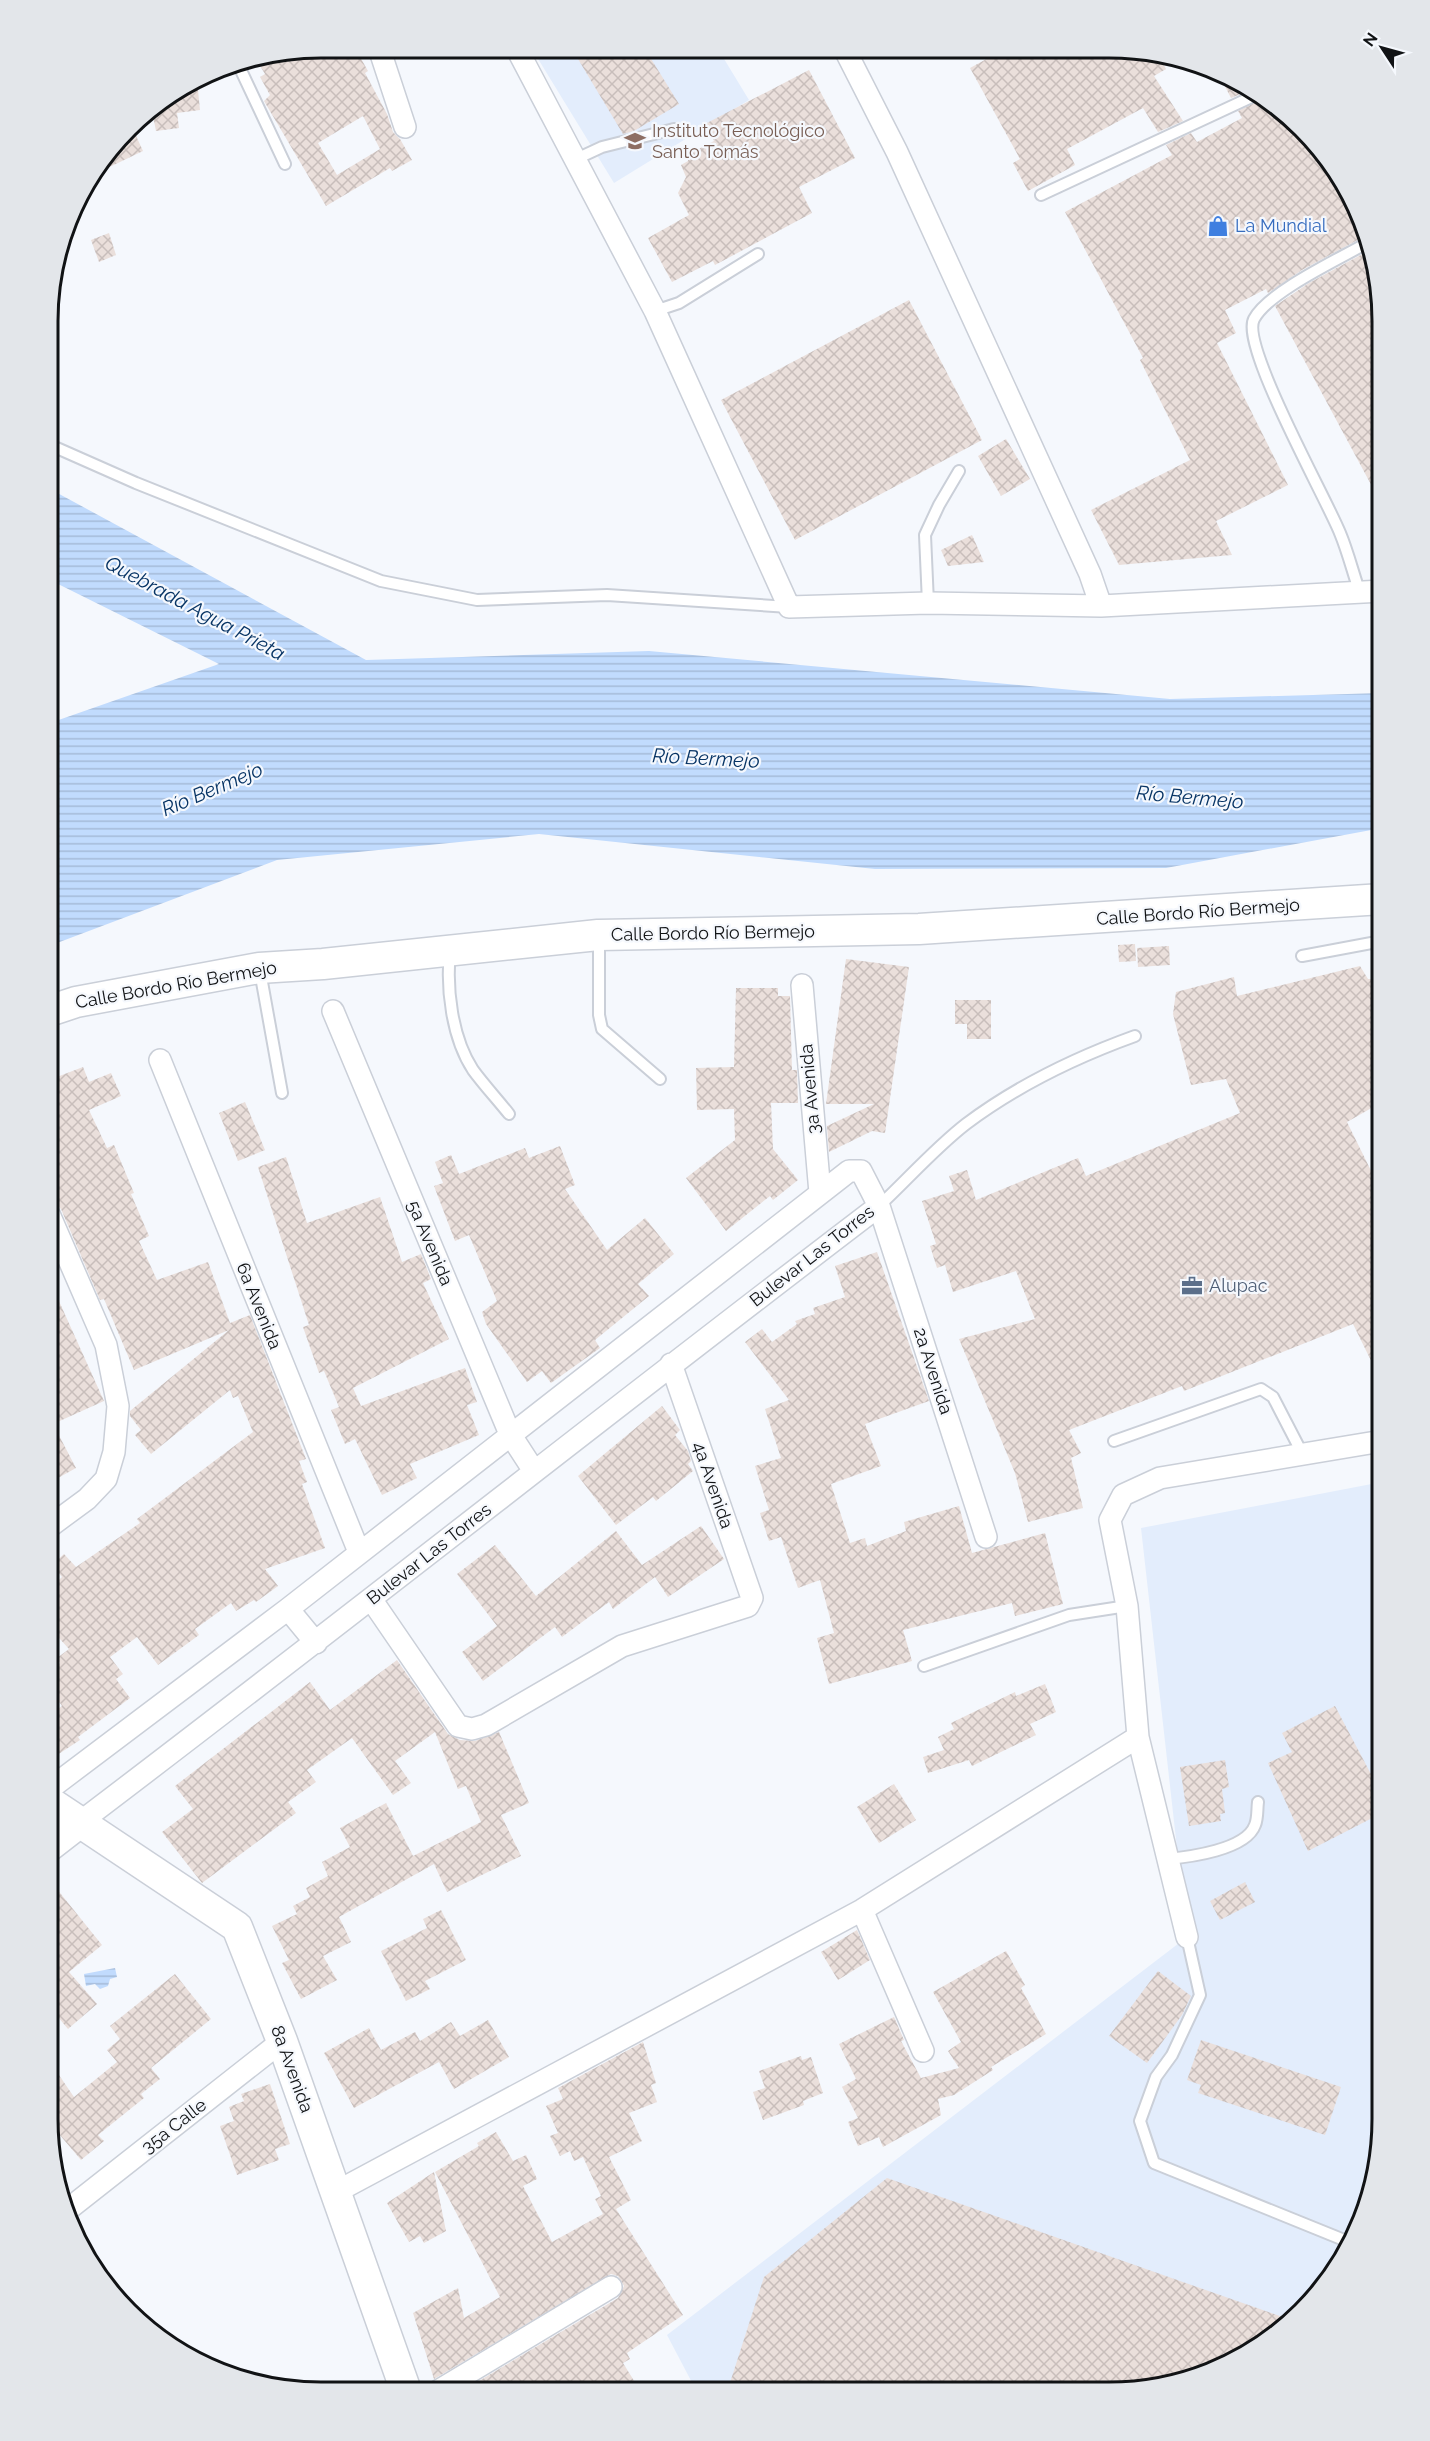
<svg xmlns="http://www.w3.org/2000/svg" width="1430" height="2441" font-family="Raleway,sans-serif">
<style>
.built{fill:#e3edfc}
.water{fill:url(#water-rules)}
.building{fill:url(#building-cross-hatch);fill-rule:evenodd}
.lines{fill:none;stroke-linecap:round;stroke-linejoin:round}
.lane-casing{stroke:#cacfd8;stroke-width:14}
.street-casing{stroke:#cacfd8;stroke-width:24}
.secondary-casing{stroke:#cacfd8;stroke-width:33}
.lane{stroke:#fff;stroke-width:10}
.street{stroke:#fff;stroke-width:21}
.secondary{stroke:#fff;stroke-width:30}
.labels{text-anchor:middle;stroke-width:4.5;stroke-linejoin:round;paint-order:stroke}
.education-label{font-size:18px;fill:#785e54;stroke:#f5f8fd;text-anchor:start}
.shop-label{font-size:18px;fill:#366cbe;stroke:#f5f8fd;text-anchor:start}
.street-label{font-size:18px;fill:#111315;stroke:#f5f8fd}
.service-label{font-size:18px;fill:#4e5e75;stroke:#f5f8fd;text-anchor:start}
.water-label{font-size:20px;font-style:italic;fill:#073465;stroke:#f5f8fd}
.rim{fill:none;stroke:#111315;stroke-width:3}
</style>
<defs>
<pattern id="water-rules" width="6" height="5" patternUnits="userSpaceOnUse" patternTransform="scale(1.5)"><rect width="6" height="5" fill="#c1dbfd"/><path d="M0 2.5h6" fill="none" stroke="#a5bbd8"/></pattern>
<pattern id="building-cross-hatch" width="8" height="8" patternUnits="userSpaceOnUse" patternTransform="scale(1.5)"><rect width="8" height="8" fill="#eadfdb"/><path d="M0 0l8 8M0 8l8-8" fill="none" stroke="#c8bebb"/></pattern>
</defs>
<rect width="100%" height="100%" fill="#f5f8fd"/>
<!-- built -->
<path class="built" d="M532,49H718L749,100L614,183Z
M1382,1482L1381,2138L1367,2208L1326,2286L1275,2337L1213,2372L1109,2393L697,2392L667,2335L1187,1937L1141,1528Z"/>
<!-- water -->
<path class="water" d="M50,489L366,660L649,651L1170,699L1382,693V828L1166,868L875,869L539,834L277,860L49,946L50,723L219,664L50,580Z
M115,1968L117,1977L110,1979L108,1986L100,1989L95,1984L86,1986L84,1974Z"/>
<!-- building -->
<path class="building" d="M321,48H355L368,71L365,73L387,114L393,132L400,139L412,160L392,171L390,168L326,206L264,101L270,95L260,77L265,74L257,61ZM363,116L380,149L337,175L318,143Z
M572,49H645L679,104L634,131L623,134Z
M1003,50H1145L1158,54L1166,69L1154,76L1183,121L1158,132L1143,108L1067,149L1075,165L1028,191L1013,163L1020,159L970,68Z
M809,70L855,158L799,187L812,213L715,265L713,261L672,282L648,238L689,215L678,193L686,177L681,165L688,161L687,155L714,141L705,124Z
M1217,71L1250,90L1231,98Z
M198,90L200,110L177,113L179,128L156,131L153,116L140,118L180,92Z
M1264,98L1275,105L1326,155L1361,217L1365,236L1302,270L1268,293L1266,289L1225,310L1236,333L1217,343L1288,485L1216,521L1232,555L1119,565L1091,510L1190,460L1140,360L1143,358L1065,212L1172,155L1166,145L1191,133L1197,142L1242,118L1238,111Z
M132,127L143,151L97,173L111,154Z
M109,233L116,255L99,262L91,240Z
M1368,251L1382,321V505L1275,306L1309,283Z
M909,300L982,440L795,540L721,400Z
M1006,439L1030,479L1001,496L978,456Z
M972,535L984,562L948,566L941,550Z
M1135,944L1136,961L1119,962L1118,945Z
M1169,946L1170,965L1138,967L1137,948Z
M846,959L909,967L885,1133L872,1131L829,1152L827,1126L874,1104H826Z
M1360,966L1368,979H1382V1102L1347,1122L1382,1193V1383L1353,1324L1184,1391L1182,1386L1069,1430L1081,1453L1071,1458L1083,1508L1028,1522L1015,1473L959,1339L1035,1319L1016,1271L953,1292L945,1265L937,1268L930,1246L936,1244L922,1201L954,1191L949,1176L967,1170L976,1200L1078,1158L1086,1176L1240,1113L1226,1079L1191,1085L1173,1014L1176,992L1234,977L1237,996Z
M736,988H778V996H790L792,1070H797L798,1103H771L773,1149L798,1180L773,1200L770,1196L726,1231L686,1178L735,1140L734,1109L697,1110L696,1068L734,1067Z
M955,1000H991V1039H967V1024H955Z
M83,1067L89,1082L111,1073L121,1096L89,1110L107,1148L114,1145L134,1193L131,1194L149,1236L139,1241L157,1280L208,1262L230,1323L250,1315L306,1459L299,1461L307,1482L302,1484L325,1548L265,1569L278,1586L256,1602L254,1600L236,1611L231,1603L195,1629L199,1635L158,1665L137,1637L110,1657L123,1674L116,1679L130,1698L78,1737L80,1740L48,1761L49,1715L62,1706L49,1687V1671L60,1663L57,1658L69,1649L49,1627V1589L62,1577L52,1565L64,1554L76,1567L140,1523L137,1519L253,1432L238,1396L233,1398L230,1390L151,1454L135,1435L141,1430L130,1416V1411L229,1330L134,1370L104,1299L100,1300L61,1209L49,1197V1080Z
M245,1102L265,1150L238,1161L219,1113Z
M560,1146L575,1185L565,1189L607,1250L645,1218L674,1254L638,1284L649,1296L595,1340L600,1348L551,1383L542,1371L527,1382L486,1324L482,1312L497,1301L469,1235L455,1241L434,1186L443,1183L435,1162L451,1155L459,1174L525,1148L529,1158Z
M286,1157L307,1223L380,1197L402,1262L421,1254L431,1279L423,1283L449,1339L353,1388L361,1406L465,1368L477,1402L467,1405L479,1435L410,1464L417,1478L382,1495L355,1439L345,1444L331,1410L339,1407L324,1371L319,1373L303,1327L309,1325L258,1167Z
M877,1252L929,1401L865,1424L881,1466L831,1484L850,1543L865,1538L867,1546L906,1531L904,1522L959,1506L972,1553L1045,1533L1063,1604L1015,1616L1012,1603L903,1630L912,1661L829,1684L817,1638L834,1633L820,1580L798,1588L781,1537L769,1541L760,1513L769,1510L755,1466L781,1458L765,1409L789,1400L745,1342L762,1329L772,1342L797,1324L795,1321L815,1314L813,1308L845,1297L835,1266Z
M49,1279L104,1401L53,1424L76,1468L49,1483Z
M662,1406L680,1430L675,1435L688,1451L691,1461L688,1464L693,1471L656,1501L653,1497L616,1525L578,1476Z
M701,1526L724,1559L668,1597L655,1577L613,1609L609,1602L562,1637L555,1627L483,1681L462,1652L497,1626L457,1574L495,1545L536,1596L616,1531L642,1565Z
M397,1660L448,1734L460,1740L475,1741L499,1732L529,1803L501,1815L521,1856L447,1892L434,1864L339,1917L351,1942L323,1956L337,1980L301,1999L282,1963L289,1960L272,1926L297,1914L293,1906L310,1897L306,1888L328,1876L322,1862L350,1847L340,1828L386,1803L413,1856L481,1822L466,1786L458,1789L435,1732L395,1761L411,1783L393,1795L352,1738L307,1770L316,1782L288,1802L296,1813L202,1883L162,1832L193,1809L175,1786L310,1682L330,1710Z
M1045,1684L1056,1712L1030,1724L1036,1735L972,1766L969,1760L928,1773L923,1757L944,1750L938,1737L954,1729L951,1723L1015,1692L1016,1696Z
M1335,1706L1382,1795V1813L1308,1851L1268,1763L1292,1752L1282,1733Z
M1225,1760L1229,1787L1222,1789L1225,1813L1220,1814L1221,1821L1189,1826L1180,1767Z
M894,1784L916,1820L879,1843L857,1807Z
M48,1878L102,1945L69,1972L97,2004L68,2029L48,2005Z
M1245,1882L1255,1902L1220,1920L1210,1901Z
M441,1910L466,1960L425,1981L430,1989L406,2001L381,1951L427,1928L423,1919Z
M857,1930L870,1960L838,1980L821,1952Z
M1006,1951L1025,1985L1021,1988L1046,2034L991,2067L993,2070L954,2095L938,2099L941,2115L883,2147L879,2137L858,2146L848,2122L858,2118L842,2087L856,2079L839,2044L894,2017L904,2040L901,2041L921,2078L959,2068L948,2051L961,2042L933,1992Z
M1158,1971L1191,1996L1182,2015L1147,2063L1109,2036Z
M175,1974L211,2019L151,2068L160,2079L141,2094L144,2098L98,2135L104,2141L81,2160L48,2121V2059L74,2097L117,2062L107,2050L120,2039L110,2026Z
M488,2020L509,2057L454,2089L439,2062L354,2108L324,2053L369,2028L381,2050L415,2032L420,2041L451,2022L460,2036Z
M1201,2040L1341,2087L1325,2135L1198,2093L1201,2085L1187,2080Z
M643,2042L656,2083L651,2085L657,2102L629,2113L642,2141L609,2157L631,2200L616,2209L683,2315L627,2353L630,2359L623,2363L641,2392L502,2391L498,2385L483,2391H462L618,2298L624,2286L618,2276L611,2274L434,2379L413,2313L458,2288L464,2318L500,2297L435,2172L479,2146L477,2143L496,2132L513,2161L526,2155L537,2179L523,2186L552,2242L603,2214L595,2199L601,2196L583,2157L574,2161L570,2151L560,2156L550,2136L558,2133L546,2106L563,2099L558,2088Z
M801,2056L802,2060L811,2057L823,2093L803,2101L804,2105L763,2120L753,2092L765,2088L759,2071Z
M270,2084L290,2144L275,2149L279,2160L237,2175L220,2126L234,2121L229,2107L244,2101L241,2094Z
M434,2172L446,2231L424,2243L420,2236L409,2242L387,2203Z
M887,2178L1291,2320L1275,2337L1213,2372L1109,2393L727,2392L764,2277Z"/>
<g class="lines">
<defs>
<path id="lane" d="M238,64L285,164
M574,160L602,147L674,129
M1041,195L1258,94
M655,311L679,303L758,254
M50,445L136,483L381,581L477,600L607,595L789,607
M1360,593C1353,573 1348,552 1340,533C1326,498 1240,345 1254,319C1268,292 1339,259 1367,243
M928,603L925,535L939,505L959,471
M599,938V1015L602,1029L660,1079
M450,952C446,989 452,1038 473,1070C484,1085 497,1099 509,1114
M1302,956L1382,941
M260,971L282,1093
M1378,1126L1382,1133
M879,1206C908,1179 935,1148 966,1124C1018,1085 1074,1058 1135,1036
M1114,1441L1261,1389L1273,1397L1303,1455
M924,1666L1069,1615L1127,1606
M1167,1859C1189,1857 1246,1850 1255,1825C1258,1818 1257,1809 1258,1802
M1187,1937L1200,1995L1172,2055L1156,2077L1140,2121L1154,2163L1349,2242"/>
<path id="street" d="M379,48L405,127
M517,49L655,311L789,607L928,603L1101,606L1382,591
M845,50L897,152L1090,574L1101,606
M802,985L820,1193
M333,1011L510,1434L534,1471
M160,1060L359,1552
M49,1527L87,1499L106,1479L114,1452L118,1406L106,1345L49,1214
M371,1599L458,1726L472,1729L486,1725L622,1646L748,1606L752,1598L671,1364
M288,1609L316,1643
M48,1790L288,1609L849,1171H861L879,1206L986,1537
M79,1823C348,1619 611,1410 879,1206
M862,1910L923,2051
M1187,1937L1138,1737L1127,1606L1110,1520L1123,1495L1160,1478L1382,1441
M336,2192L862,1910L1138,1737
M66,2211L282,2041
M438,2391L611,2287"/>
<path id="secondary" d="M49,1011L76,1002L259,968L323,964L598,935L919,929L1382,899
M48,1801L237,1927L282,2041L406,2391
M48,1847L79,1823"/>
</defs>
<!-- lane casing -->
<use href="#lane" class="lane-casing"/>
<!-- street casing -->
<use href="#street" class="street-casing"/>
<!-- secondary casing -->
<use href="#secondary" class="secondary-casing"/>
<!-- lane -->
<use href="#lane" class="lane"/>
<!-- street -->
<use href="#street" class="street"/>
<!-- secondary -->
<use href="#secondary" class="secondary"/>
</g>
<!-- icons -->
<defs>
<symbol id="school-bare" viewBox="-9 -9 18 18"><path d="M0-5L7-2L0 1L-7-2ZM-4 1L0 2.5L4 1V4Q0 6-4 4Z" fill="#8d6e63" stroke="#f5f8fd" stroke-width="2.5" paint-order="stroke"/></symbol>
<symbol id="shop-bare" viewBox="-9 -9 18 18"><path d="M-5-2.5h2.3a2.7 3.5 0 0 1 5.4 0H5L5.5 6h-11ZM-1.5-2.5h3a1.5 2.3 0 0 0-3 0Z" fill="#3f7fe0" stroke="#f5f8fd" stroke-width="2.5" paint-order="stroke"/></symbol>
<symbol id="office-bare" viewBox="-9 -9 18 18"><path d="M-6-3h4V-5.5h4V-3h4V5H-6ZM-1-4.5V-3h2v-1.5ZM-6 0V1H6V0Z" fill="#5c6f8a" stroke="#f5f8fd" stroke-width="2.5" paint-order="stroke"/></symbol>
</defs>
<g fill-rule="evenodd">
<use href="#school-bare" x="620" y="126" width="30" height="30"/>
<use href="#shop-bare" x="1203" y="211" width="30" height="30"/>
<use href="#office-bare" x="1177" y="1271" width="30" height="30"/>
</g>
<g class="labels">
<!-- education labels -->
<g class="education-label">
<text x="652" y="137">Instituto Tecnológico<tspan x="652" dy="21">Santo Tomás</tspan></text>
</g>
<!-- shop labels -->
<g class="shop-label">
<text x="1235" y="232">La Mundial</text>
</g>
<!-- street labels -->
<g class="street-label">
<text transform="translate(1198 912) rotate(-4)" y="6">Calle Bordo Río Bermejo</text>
<text transform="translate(713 933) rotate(-1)" y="6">Calle Bordo Río Bermejo</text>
<text transform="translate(176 985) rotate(-10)" y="6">Calle Bordo Río Bermejo</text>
<text transform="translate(810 1089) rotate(-95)" y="6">3a Avenida</text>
<text transform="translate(430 1243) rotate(67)" y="6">5a Avenida</text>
<text transform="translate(812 1256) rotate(-38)" y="6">Bulevar Las Torres</text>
<text transform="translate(259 1306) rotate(68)" y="6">6a Avenida</text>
<text transform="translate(933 1371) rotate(72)" y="6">2a Avenida</text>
<text transform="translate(713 1485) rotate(71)" y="6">4a Avenida</text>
<text transform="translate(429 1554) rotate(-38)" y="6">Bulevar Las Torres</text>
<text transform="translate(292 2069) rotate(70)" y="6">8a Avenida</text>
<text transform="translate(174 2126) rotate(-38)" y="6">35a Calle</text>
</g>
<!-- service labels -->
<g class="service-label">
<text x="1209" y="1292">Alupac</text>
</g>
<!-- water labels -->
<g class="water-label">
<text transform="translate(195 608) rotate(28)" y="7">Quebrada Agua Prieta</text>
<text transform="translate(706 758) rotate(3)" y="7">Río Bermejo</text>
<text transform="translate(212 789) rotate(-23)" y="7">Río Bermejo</text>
<text transform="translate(1190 797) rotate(5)" y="7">Río Bermejo</text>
</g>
</g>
<!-- crop -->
<path d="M0 0H1430V2441H0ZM321 58H1109A263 263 0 0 1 1372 321V2119A263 263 0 0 1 1109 2382H321A263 263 0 0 1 58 2119V321A263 263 0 0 1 321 58Z" fill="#e3e6ea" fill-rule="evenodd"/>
<path class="rim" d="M321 58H1109A263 263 0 0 1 1372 321V2119A263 263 0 0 1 1109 2382H321A263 263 0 0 1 58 2119V321A263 263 0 0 1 321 58Z"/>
<!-- north arrow -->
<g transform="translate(1382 48) rotate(306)" stroke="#f5f8fd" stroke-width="4.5" paint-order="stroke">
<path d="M0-4.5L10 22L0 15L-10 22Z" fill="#111315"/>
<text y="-9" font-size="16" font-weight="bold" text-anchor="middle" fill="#111315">N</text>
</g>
</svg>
